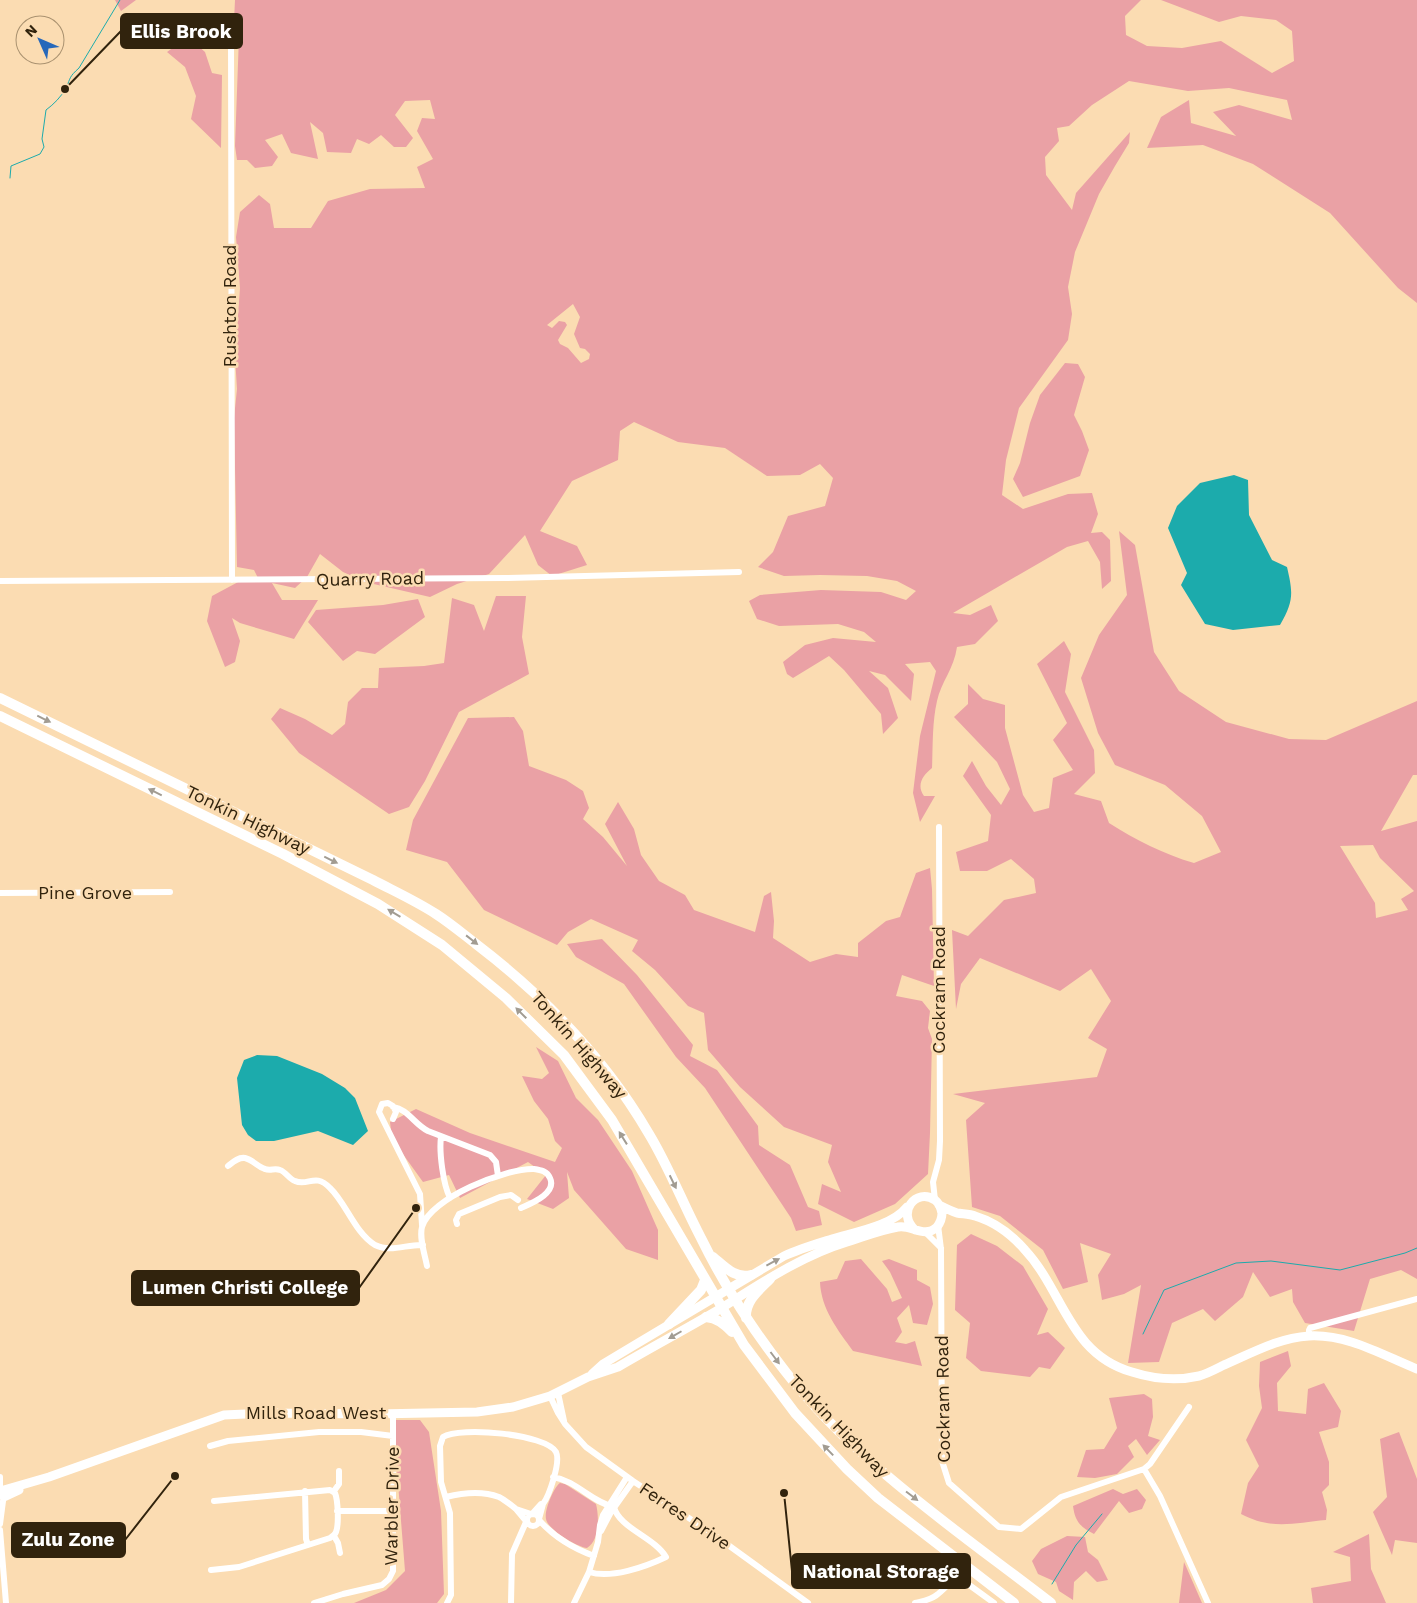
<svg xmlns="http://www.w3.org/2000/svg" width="1417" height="1603" font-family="'Work Sans',sans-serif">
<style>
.green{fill:#eaa1a5;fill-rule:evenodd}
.water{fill:#1cabac}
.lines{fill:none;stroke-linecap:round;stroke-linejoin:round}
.stream{stroke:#1cabac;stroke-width:1}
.minor{stroke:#fff;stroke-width:6}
.major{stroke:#fff;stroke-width:9}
.highway{stroke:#fff;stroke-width:10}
.oneway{fill:#a29c92}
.labels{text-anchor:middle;stroke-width:5;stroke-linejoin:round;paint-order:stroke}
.street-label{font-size:18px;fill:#31230d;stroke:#fbdcb2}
.leader{fill:none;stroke:#31230d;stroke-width:2}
.callout-dot{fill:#31230d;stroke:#fbdcb2;stroke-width:2}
.callout{fill:#31230d;stroke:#31230d;stroke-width:2}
.callout-label{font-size:19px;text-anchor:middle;font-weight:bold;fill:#fff}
</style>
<rect width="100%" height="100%" fill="#fbdcb2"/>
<!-- green -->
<path class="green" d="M115,0H136L121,11Z
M235,0H1141L1125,16L1126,35L1147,46L1182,48L1221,41L1272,73L1294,61L1292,31L1276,20L1241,16L1219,22L1161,0H1417V303L1398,288L1330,213L1253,164L1203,145L1147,148L1161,117L1189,100L1191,123L1236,136L1213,112L1239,105L1292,120L1287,100L1229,88L1188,91L1129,81L1092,105L1069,126L1057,128L1059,141L1045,157L1046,175L1072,210L1076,193L1130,132L1129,143L1115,166L1099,194L1075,252L1068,287L1072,314L1068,340L1019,408L1006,460L1002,495L1023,509L1068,494L1092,493L1098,514L1091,533L1102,532L1110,540L1111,581L1102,589L1100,562L1088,541L1067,547L953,613L970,615L991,605L998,621L975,644L957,647C954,669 941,682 937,701C932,723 933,746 932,768C923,775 916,785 924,796H935L920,822L913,793L920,736L936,671L930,662L905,664L914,674L911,701L885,675L869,671L888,688L898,718L883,734L881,714L844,670L829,656L793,678L787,674L783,662L805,645L833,638L876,642L864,632L838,624L779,626L757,619L749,601L760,595L821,590L881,592L906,600L916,591L897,581L867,576L820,575L784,576L758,567L773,552L788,516L825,506L833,478L820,464L800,475L767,476L725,448L678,442L634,422L620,431L618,460L572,481L540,531L577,546L587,565L552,576L538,565L525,535L489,574L457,584L430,597L365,582L343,572L320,554L307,577L295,588L272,583L282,600H318L294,639L240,623L232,618L240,641L235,662L225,667L207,621L212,596L240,581L260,582L254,570L237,567L234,418L237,389L235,357L240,288L236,237L240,212L259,195L270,204L274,228H311L328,201L370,189L425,188L417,167L433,159L417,131L422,118L435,119L430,100L405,101L395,115L413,138L406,147H394L381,135L369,144L357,139L351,153L327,152L323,133L310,122L318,159L291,153L282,134L265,140L278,157L272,166L255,168L247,160H237L235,146L239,36L234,21ZM573,304L580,317L574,334L580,348L585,349L590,354L589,359L581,363L568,348L560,344L558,340L567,325L565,322L559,321L552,328L547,325Z
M188,37L205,52L212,73L222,75L221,148L191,119L196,96L185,67L167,52Z
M1065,363L1078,364L1085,377L1074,415L1082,431L1089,450L1080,476L1023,497L1013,479L1020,463L1030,423L1040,395Z
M1119,531L1135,545L1154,652L1179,691L1226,722L1289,739L1326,740L1417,701V775H1413L1381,831L1417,821V1279L1401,1270L1370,1279L1354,1331L1305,1323L1293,1302L1292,1289L1270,1297L1253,1272L1243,1297L1215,1321L1203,1309L1172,1323L1159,1362L1128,1363L1141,1285L1124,1294L1102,1300L1098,1275L1111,1254L1080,1243L1088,1282L1063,1289L1043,1250L1000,1216L972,1207L966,1120L985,1103L953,1094L1097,1077L1107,1049L1088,1038L1111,1001L1091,969L1060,991L980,958L961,984L956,1009L952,930L968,936L1004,900L1036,893L1034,879L1011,859L987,871H960L956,852L988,841L991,815L963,776L972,761L986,786L1001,805L1010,789L997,762L954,717L968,704V684L983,699L1005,705V728L1023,795L1034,812L1049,808L1053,778L1073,770L1053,740L1067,723L1037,664L1064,641L1071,654L1065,692L1094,750L1095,773L1074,794L1101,801L1109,823C1136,840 1163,854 1194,863L1221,852L1202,816L1165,785L1115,765L1098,733L1081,678L1099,635L1127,595ZM1373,845L1380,858L1414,891L1401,899L1408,910L1376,918L1375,903L1340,846Z
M496,596H526L522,637L529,674L459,712L425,781L409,807L389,814L299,753L271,719L280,708L305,719L332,735L345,724L348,702L362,688H378L379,668L424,666L444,663L452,598L474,605L484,631Z
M418,599L425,617L375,654L357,651L343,661L308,622L316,610L383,605Z
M514,717L523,731L529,766L566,780L583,791L589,808L583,819L603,837L627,866L605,824L618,802L634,829L641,855L659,881L685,895L694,910L755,932L764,896L771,892L774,921L773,938L810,962L836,954L858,957V943L886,921L900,917L916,873L930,868L932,889L934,986L902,975L896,996L922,1001L930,1011L928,1028L932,1039L930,1133L928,1174L895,1204L854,1222L818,1204L822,1184L841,1192L828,1162L832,1145L784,1127L740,1087L708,1050L704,1013L688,1006L655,970L632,951L638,940L591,919L568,932L557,945L484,910L447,862L406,850L413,820L468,718Z
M602,939L637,975L693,1045L690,1056L717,1070L758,1126L759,1145L790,1165L808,1207L819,1211L822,1225L796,1231L791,1218L705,1088L676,1057L624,984L576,957L567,944Z
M536,1047L558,1061L576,1098L598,1120L632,1171L658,1230V1260L626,1249L574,1190L567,1172L569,1198L553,1209L527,1199L546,1175L528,1162L460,1198L449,1175L423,1182L392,1139L390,1122L416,1109L470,1133L555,1162L562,1148L555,1141L548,1119L534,1101L522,1076L542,1079L549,1073Z
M971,1234L997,1246L1023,1266L1048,1309L1037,1335L1048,1332L1065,1348L1050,1369L1039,1367L1030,1377L981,1371L966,1358L970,1323L955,1310L957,1245Z
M861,1259L887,1289L892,1302L902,1298L890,1272L882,1261L889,1259L917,1270V1280L930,1287L933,1304L927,1325L913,1323L909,1305L897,1318L902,1332L895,1342L906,1344L915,1341L922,1366L853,1351C838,1330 821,1309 820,1282L837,1279L845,1261Z
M1288,1351L1291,1366L1277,1383L1278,1411L1306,1414L1308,1389L1324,1383L1341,1411L1338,1427L1319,1432L1329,1462V1485L1322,1492L1327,1510L1326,1520C1294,1523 1271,1530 1241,1514L1248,1483L1259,1466L1246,1440L1262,1408L1259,1386L1260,1362Z
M1144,1394L1152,1399L1153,1417L1148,1436L1160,1440L1147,1455L1136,1439L1128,1446L1134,1457L1117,1474L1095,1478L1077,1477L1086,1450L1104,1449L1117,1428L1109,1398Z
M393,1420H420L429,1432L441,1511L444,1594L437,1603H354L386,1590L405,1571Z
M1399,1432L1417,1479V1543L1395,1540L1392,1555L1373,1512L1387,1497L1380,1439Z
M560,1483L565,1484L596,1504C599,1516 600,1540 587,1548C577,1547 548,1530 546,1519C544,1510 554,1487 560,1483Z
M1113,1489L1123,1494L1137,1489L1146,1500L1142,1509L1129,1513L1119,1501L1094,1534C1080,1527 1075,1521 1073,1506Z
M1369,1534L1371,1569L1386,1603H1313L1311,1588L1351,1581L1350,1557L1333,1552Z
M1067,1536L1085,1537L1088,1552L1098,1560L1108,1580L1097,1582L1086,1571L1074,1582L1073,1600L1059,1591L1056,1582L1038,1574L1032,1561L1041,1549Z
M1184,1562L1202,1603H1179Z"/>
<!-- water -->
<path class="water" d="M1234,475L1248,480L1249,515L1272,560L1287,567C1293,593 1294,601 1280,625L1233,630L1205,624L1181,585L1187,573L1168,528L1177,506L1200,483Z
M257,1055L277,1056L322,1074L345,1088L355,1098L368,1131L353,1145L318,1131L274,1141H256L248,1135L242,1125L237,1078L244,1060Z"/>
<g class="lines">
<!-- stream -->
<path class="stream" d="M10,178L11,166L40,154L44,147L42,139L46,110C54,104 61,97 66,88C71,77 69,77 79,68L120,0
M1143,1334L1164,1290L1236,1263L1271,1261L1340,1270L1405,1253L1417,1248
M1052,1584L1076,1545L1102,1514"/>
<!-- minor -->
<path class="minor" d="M231,31L232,580
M0,581L506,578L739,572
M0,893L170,892
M393,1107C408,1109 414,1124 428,1131L490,1155L496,1162L498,1176
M393,1119L396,1112L393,1106L388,1103L382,1104L379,1112L420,1194L422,1225
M441,1137C439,1152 443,1184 450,1198
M228,1166C233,1162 238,1157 245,1158C253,1160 258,1167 265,1169C270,1171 275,1168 280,1170C286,1172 289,1179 295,1181C308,1187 315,1172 330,1188C346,1203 355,1233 375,1245C391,1253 407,1244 423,1245
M935,1200L933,1182L939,1160L940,1141L939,827
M457,1224L456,1220L459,1214L500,1197L511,1195L518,1200
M938,1225L941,1249L942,1461L949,1483L999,1527L1021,1529L1061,1497L1144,1469L1150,1464L1189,1407
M925,1232L941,1248
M427,1266C425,1255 419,1238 422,1227C430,1198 506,1168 534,1169C541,1170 547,1171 550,1178C557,1193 532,1203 521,1208
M1309,1336V1330L1310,1328L1417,1299
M558,1393L564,1421
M550,1396L558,1413L565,1424L586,1447L633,1481L713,1534L808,1603
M210,1446L228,1441L319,1432H361L393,1436
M1144,1469L1160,1496L1208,1603
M0,1477V1491
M553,1477C577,1481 591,1502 614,1507C619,1528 654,1537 666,1557C645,1567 611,1579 589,1572
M305,1491L306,1539L308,1545
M334,1491L339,1484V1471
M446,1497C462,1493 483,1491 499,1497C505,1500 511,1505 516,1509
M337,1511H394
M527 1520a6 6 0 1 1 12 0a6 6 0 1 1-12 0Z
M532,1514L541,1504H543L539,1519
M539,1520C554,1537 572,1548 594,1556
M526,1521L516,1509L531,1514
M0,1524L3,1501
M0,1530L6,1603
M601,1531L611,1512L633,1481
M334,1536L338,1543L340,1553
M211,1570L239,1567L330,1538C333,1536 335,1535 336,1532C339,1525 338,1500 335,1493L330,1490L214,1501
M314,1603L343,1594L382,1585L389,1579L393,1571V1413
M447,1603L451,1595L450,1513L441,1482L440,1446L443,1437C460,1426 546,1434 556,1452C561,1462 549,1496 543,1504
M511,1603L512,1554L526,1522
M574,1603L589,1572L598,1542L600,1525L603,1515L627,1477
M915,1603C923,1601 931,1600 938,1594C947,1587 950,1580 961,1579L994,1603"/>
<!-- major -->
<path class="major" d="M939,1205C945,1208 951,1211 957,1213C963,1214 970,1214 975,1216C995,1222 1012,1235 1025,1250C1064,1292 1069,1354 1132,1372C1154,1379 1177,1381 1199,1376C1207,1374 1216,1369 1224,1365C1252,1353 1278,1338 1309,1336C1348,1334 1382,1355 1417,1369
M592,1374L603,1364L633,1346L784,1256C799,1249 816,1244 832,1239C855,1232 892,1226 907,1207
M1,1491L49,1477L224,1415L267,1413L376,1414L477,1412L513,1407L550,1396L588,1377L618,1367C652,1347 686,1329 720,1309C760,1284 801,1256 847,1242C863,1237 880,1230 898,1227C911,1224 924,1239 937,1227C940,1223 942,1218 942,1213C941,1208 939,1203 935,1200C916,1187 896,1213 915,1230
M4,1497L19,1490"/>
<!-- highway -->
<path class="highway" d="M0,698L373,880C394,891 416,901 436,914C450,923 463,934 476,944C544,996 606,1060 649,1134C669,1167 683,1204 701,1238C724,1285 752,1329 785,1371C857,1464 958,1531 1051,1603
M0,716L283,854L378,904L442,945L506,998L564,1055L612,1120L744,1345L795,1413L847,1469L878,1498L1014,1603
M713,1257C725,1267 735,1279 751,1275
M706,1317C717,1318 724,1324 732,1332
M746,1318C745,1301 758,1291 770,1279
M669,1324L701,1290L705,1280"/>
</g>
<!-- one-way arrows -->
<defs><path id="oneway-solid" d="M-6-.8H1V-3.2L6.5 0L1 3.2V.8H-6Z" transform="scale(1.25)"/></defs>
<g class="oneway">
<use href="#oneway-solid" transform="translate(44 719) rotate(26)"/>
<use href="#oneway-solid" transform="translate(155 792) rotate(-154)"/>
<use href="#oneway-solid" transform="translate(331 860) rotate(26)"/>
<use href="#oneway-solid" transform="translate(394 913) rotate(-149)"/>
<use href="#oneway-solid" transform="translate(472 940) rotate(38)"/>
<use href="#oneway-solid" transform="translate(521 1013) rotate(-135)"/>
<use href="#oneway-solid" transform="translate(623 1138) rotate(-122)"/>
<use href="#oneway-solid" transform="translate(673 1182) rotate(64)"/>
<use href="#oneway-solid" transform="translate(773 1262) rotate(-28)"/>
<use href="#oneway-solid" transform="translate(675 1335) rotate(150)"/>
<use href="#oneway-solid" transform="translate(775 1358) rotate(53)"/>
<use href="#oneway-solid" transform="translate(828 1450) rotate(-134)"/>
<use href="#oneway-solid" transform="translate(912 1496) rotate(37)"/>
</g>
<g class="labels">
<!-- street labels -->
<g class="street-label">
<text transform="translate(230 306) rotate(-90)" y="6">Rushton Road</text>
<text transform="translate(370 579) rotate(-1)" y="6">Quarry Road</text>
<text transform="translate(248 820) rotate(26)" y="6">Tonkin Highway</text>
<text x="85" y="899">Pine Grove</text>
<text transform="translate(939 990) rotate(-90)" y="6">Cockram Road</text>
<text transform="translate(579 1045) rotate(49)" y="6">Tonkin Highway</text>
<text transform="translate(943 1399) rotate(-91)" y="6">Cockram Road</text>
<text x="316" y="1419">Mills Road West</text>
<text transform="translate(839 1426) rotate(46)" y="6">Tonkin Highway</text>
<text transform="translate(392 1506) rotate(-89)" y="6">Warbler Drive</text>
<text transform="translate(685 1516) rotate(34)" y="6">Ferres Drive</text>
</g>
</g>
<!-- callouts -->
<path class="leader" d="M65 89L121 31M416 1208L359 1288M175 1476L125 1540M784 1493L792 1571"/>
<g class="callout-dot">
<circle cx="65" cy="89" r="5"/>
<circle cx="416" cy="1208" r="5"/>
<circle cx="175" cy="1476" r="5"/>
<circle cx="784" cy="1493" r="5"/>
</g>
<g class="callout">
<rect x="121" y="14" width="121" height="34" rx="5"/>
<rect x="132" y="1271" width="227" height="34" rx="5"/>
<rect x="12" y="1523" width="113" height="34" rx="5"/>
<rect x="792" y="1554" width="178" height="34" rx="5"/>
</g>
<g class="callout-label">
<text x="181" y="38">Ellis Brook</text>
<text x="245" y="1294">Lumen Christi College</text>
<text x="68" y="1546">Zulu Zone</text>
<text x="881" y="1578">National Storage</text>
</g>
<!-- north arrow -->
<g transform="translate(40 40) rotate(315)"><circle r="24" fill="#fbdcb2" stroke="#aa9270"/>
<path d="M0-4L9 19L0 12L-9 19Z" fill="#2768ba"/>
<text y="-8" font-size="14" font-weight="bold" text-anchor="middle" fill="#31230d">N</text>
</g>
</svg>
